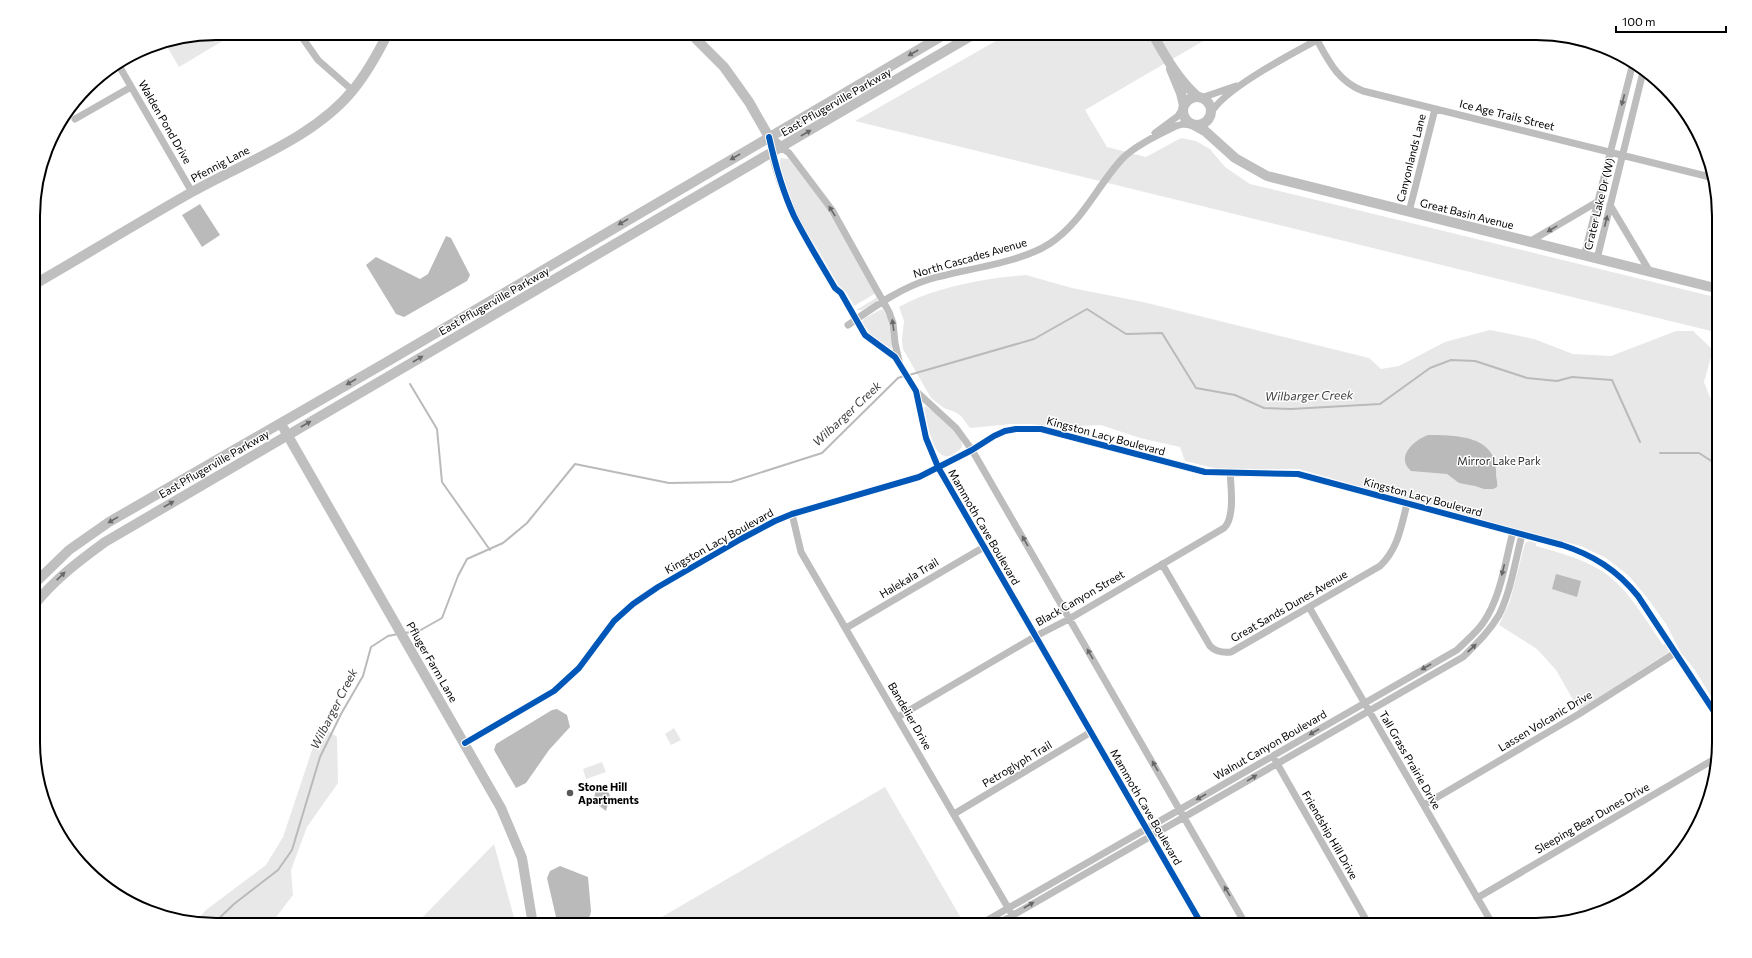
<svg xmlns="http://www.w3.org/2000/svg" width="1752" height="958" font-family="Commissioner,sans-serif">
<style>
.green{fill:#e8e8e8}
.water{fill:#bababa}
.lines{fill:none;stroke-linecap:round;stroke-linejoin:round}
.stream{stroke:#bababa;stroke-width:2}
.street{stroke:#bdbdbd;stroke-width:7}
.secondary{stroke:#bfbfbf;stroke-width:10}
.cycleway-casing{stroke:#fff;stroke-width:8}
.cycleway{stroke:#0057b8;stroke-width:6}
.oneway{fill:#696969}
.oneway2{fill:#686868}
.poi-dot{fill:#595959;stroke:#fff;stroke-width:1.5}
.labels{text-anchor:middle;stroke-width:3;stroke-linejoin:round;paint-order:stroke}
.street-label{font-size:11px;fill:#000;stroke:#fff}
.park-label{font-size:11px;fill:#2d2d2d;stroke:#fff}
.poi-label{font-size:11px;font-weight:bold;fill:#000;stroke:#fff;text-anchor:start}
.water-label{font-size:12px;font-style:italic;fill:#3e3e3e;stroke:#fff}
.rim{fill:none;stroke:#000;stroke-width:2}
</style>
<rect width="100%" height="100%" fill="#fff"/>
<!-- green -->
<path class="green" d="M216,33H229L231,36L179,67L165,43Z
M1010,33H1217L1085,110L1107,147L1146,157L1181,138L1196,141L1210,149L1225,167L1250,184L1719,298V333L855,121Z
M781,158L789,159L827,209L876,293L854,306L846,292L839,286L803,224L794,207L779,166Z
M1026,275L1072,288L1143,302L1369,358L1381,369L1399,366L1445,342L1490,330L1534,339L1573,354L1611,356L1676,331H1693L1713,350L1704,382L1719,420V710L1695,670L1681,653L1666,624L1648,599L1629,576L1606,558L1581,546L1501,526L1432,505L1413,502L1299,469H1218L1185,461L1180,447L1140,438L1101,425L1058,427L1031,424H1011L970,428L961,416L955,412L944,408L931,398L903,349L902,340L904,321L899,307C934,287 986,278 1026,275Z
M878,297L877,301L862,310H856Z
M882,309L889,319L892,349L872,337L862,322L865,318Z
M926,406C936,413 964,435 962,447C959,451 956,452 952,455C933,465 927,420 924,408Z
M1529,541L1536,543V546C1557,552 1577,557 1597,568C1626,584 1644,618 1663,645L1665,644L1669,652L1579,710L1556,670L1537,649L1499,625L1510,601L1525,543Z
M324,728L337,737L338,783L307,827L291,870L293,895L270,925H215L195,922L206,910L266,865L283,837L315,741Z
M674,728L681,740L671,745L665,734Z
M602,762L606,772L586,779L583,769Z
M885,787L965,925H648Z
M494,844L516,925H415Z"/>
<!-- water -->
<path class="water" d="M200,204L220,235L202,247L182,215Z
M446,236L451,238L470,275L467,281L404,317L396,314L366,265L376,257L420,279L428,274Z
M1428,435C1458,435 1498,436 1496,474C1496,479 1498,482 1497,487L1493,489H1484L1475,486L1459,483L1447,474L1411,471C1395,457 1414,440 1428,435Z
M1556,574L1581,581L1577,597L1552,589Z
M557,709L567,715L570,727L549,750L526,783L516,788L494,750L496,744L552,710Z
M597,787L609,793L610,797L606,811L597,804L599,803V799L594,797Z
M560,866L588,877L591,911L590,916C581,923 567,923 556,917L547,878L550,871Z"/>
<g class="lines">
<!-- stream -->
<path class="stream" d="M909,375L1034,339L1087,309L1126,334L1162,333L1196,388L1235,395L1264,408L1291,409L1380,404L1430,368L1451,360L1475,361L1527,378L1557,381L1572,377L1612,380L1640,442
M410,384L437,429L442,482L490,550
M1660,453H1699L1719,466
M404,633L419,631L442,618L458,576L467,559L503,543L527,523L575,464L669,483L731,482L822,453L898,378L904,376
M212,925L234,904L278,870L292,850L320,757L341,714L363,676L371,647L388,636L398,634"/>
<!-- street -->
<path class="street" d="M299,33L318,60L352,90
M1546,34L1614,52
M1317,40C1329,62 1339,82 1363,91L1714,178
M118,64L192,192
M1201,98L1236,86
M1211,113C1225,87 1301,49 1330,33
M75,119L131,87
M1155,133L1178,116L1183,108
M782,148L789,153L832,210L889,312L893,323L895,343L899,361
M772,153C782,202 811,245 835,288L841,293L865,335L895,357L916,391L926,438L938,467L1202,925
M1610,205L1650,272
M1409,212L1435,109
M1529,242L1597,202
M1584,256L1633,63
M1597,259L1643,72
M848,325C874,307 900,288 930,279C965,269 1020,263 1049,244C1081,224 1097,186 1122,159C1134,146 1160,134 1176,126L1183,124L1191,125
M918,393L956,428L972,450L1246,925
M792,514L801,552L1018,925
M1162,564L1210,646C1216,652 1223,653 1231,652L1380,566C1398,549 1401,527 1407,504
M1309,607L1493,925
M846,628L984,547
M898,717L1036,636L1069,619L1224,528C1235,518 1231,487 1230,472
M465,743L554,691L579,668L614,621L633,604L658,587L741,539L775,521L792,514L919,477L972,450L994,436L1005,431L1016,429H1041L1205,472L1298,474L1562,545C1593,555 1617,570 1638,596L1719,719
M1275,760L1369,925
M1424,805L1579,714L1675,653
M954,814L1091,732
M1477,898L1718,757
M979,925L1457,650C1466,641 1476,633 1483,623C1501,597 1505,562 1513,532
M996,925L1463,657C1476,644 1489,632 1499,615C1511,591 1515,561 1522,535"/>
<!-- secondary -->
<path class="secondary" d="M690,33L724,67L749,102L769,137L782,148
M1152,33C1165,56 1178,80 1198,97
M1171,69L1181,93L1184,106
M1183 111a14 14 0 1 1 28 0a14 14 0 1 1-28 0Z
M1194,125L1205,131L1235,158L1267,176L1719,289
M35,284C87,254 139,222 192,192C245,162 314,138 353,90C367,73 378,53 388,33
M284,429L501,808L522,858L533,925
M35,583L69,550L109,522L385,363L947,33
M35,604C55,579 79,561 105,542L976,33"/>
<defs>
<path id="cycleway" d="M769,137C775,164 782,190 794,216C806,240 821,264 835,288L841,293L865,335L895,357L916,391L926,438L938,467L1202,925
M465,743L554,691L579,668L614,621L633,604L658,587L741,539L775,521L792,514L919,477L972,450L994,436L1005,431L1016,429H1041L1205,472L1298,474L1562,545C1593,555 1617,570 1638,596L1719,719"/>
</defs>
<!-- cycleway casing -->
<use href="#cycleway" class="cycleway-casing"/>
<!-- cycleway -->
<use href="#cycleway" class="cycleway"/>
</g>
<!-- one-way arrows -->
<defs><path id="oneway-solid" d="M-6-.8H1V-3.2L6.5 0L1 3.2V.8H-6Z"/></defs>
<g class="oneway">
<use href="#oneway-solid" transform="translate(913 53) rotate(150)"/>
<use href="#oneway-solid" transform="translate(806 133) rotate(-30)"/>
<use href="#oneway-solid" transform="translate(735 157) rotate(150)"/>
<use href="#oneway-solid" transform="translate(623 222) rotate(150)"/>
<use href="#oneway-solid" transform="translate(418 359) rotate(-30)"/>
<use href="#oneway-solid" transform="translate(351 382) rotate(150)"/>
<use href="#oneway-solid" transform="translate(306 424) rotate(-30)"/>
<use href="#oneway-solid" transform="translate(169 504) rotate(-30)"/>
<use href="#oneway-solid" transform="translate(113 520) rotate(149)"/>
<use href="#oneway-solid" transform="translate(61 576) rotate(-44)"/>
</g>
<g class="oneway2">
<use href="#oneway-solid" transform="translate(1623 100) rotate(105)"/>
<use href="#oneway-solid" transform="translate(832 211) rotate(-122)"/>
<use href="#oneway-solid" transform="translate(1606 221) rotate(-76)"/>
<use href="#oneway-solid" transform="translate(1552 229) rotate(149)"/>
<use href="#oneway-solid" transform="translate(893 325) rotate(-98)"/>
<use href="#oneway-solid" transform="translate(1025 541) rotate(-120)"/>
<use href="#oneway-solid" transform="translate(1503 570) rotate(104)"/>
<use href="#oneway-solid" transform="translate(1472 648) rotate(-43)"/>
<use href="#oneway-solid" transform="translate(1090 654) rotate(-120)"/>
<use href="#oneway-solid" transform="translate(1426 667) rotate(150)"/>
<use href="#oneway-solid" transform="translate(1314 732) rotate(150)"/>
<use href="#oneway-solid" transform="translate(1155 766) rotate(-120)"/>
<use href="#oneway-solid" transform="translate(1252 778) rotate(-32)"/>
<use href="#oneway-solid" transform="translate(1201 797) rotate(150)"/>
<use href="#oneway-solid" transform="translate(1227 891) rotate(-120)"/>
<use href="#oneway-solid" transform="translate(1029 905) rotate(-30)"/>
</g>
<!-- markers -->
<circle class="poi-dot" cx="570" cy="793" r="4"/>
<g class="labels">
<!-- street labels -->
<g class="street-label">
<text transform="translate(836 102) rotate(-30)" y="4">East Pflugerville Parkway</text>
<text transform="translate(1507 115) rotate(14)" y="4">Ice Age Trails Street</text>
<text transform="translate(165 122) rotate(60)" y="4">Walden Pond Drive</text>
<text transform="translate(1411 158) rotate(-76)" y="4">Canyonlands Lane</text>
<text transform="translate(220 164) rotate(-28)" y="4">Pfennig Lane</text>
<text transform="translate(1599 204) rotate(-76)" y="4">Crater Lake Dr (W)</text>
<text transform="translate(1467 214) rotate(14)" y="4">Great Basin Avenue</text>
<text transform="translate(970 258) rotate(-16)" y="4">North Cascades Avenue</text>
<text transform="translate(494 301) rotate(-30)" y="4">East Pflugerville Parkway</text>
<text transform="translate(1106 436) rotate(15)" y="4">Kingston Lacy Boulevard</text>
<text transform="translate(214 464) rotate(-30)" y="4">East Pflugerville Parkway</text>
<text transform="translate(1423 497) rotate(15)" y="4">Kingston Lacy Boulevard</text>
<text transform="translate(984 527) rotate(60)" y="4">Mammoth Cave Boulevard</text>
<text transform="translate(719 541) rotate(-29)" y="4">Kingston Lacy Boulevard</text>
<text transform="translate(909 578) rotate(-31)" y="4">Halekala Trail</text>
<text transform="translate(1080 598) rotate(-30)" y="4">Black Canyon Street</text>
<text transform="translate(1289 606) rotate(-30)" y="4">Great Sands Dunes Avenue</text>
<text transform="translate(432 662) rotate(60)" y="4">Pfluger Farm Lane</text>
<text transform="translate(910 716) rotate(60)" y="4">Bandelier Drive</text>
<text transform="translate(1545 721) rotate(-31)" y="4">Lassen Volcanic Drive</text>
<text transform="translate(1270 745) rotate(-30)" y="4">Walnut Canyon Boulevard</text>
<text transform="translate(1410 760) rotate(60)" y="4">Tall Grass Prairie Drive</text>
<text transform="translate(1017 764) rotate(-31)" y="4">Petroglyph Trail</text>
<text transform="translate(1146 807) rotate(60)" y="4">Mammoth Cave Boulevard</text>
<text transform="translate(1592 818) rotate(-30)" y="4">Sleeping Bear Dunes Drive</text>
<text transform="translate(1330 835) rotate(60)" y="4">Friendship Hill Drive</text>
</g>
<!-- park labels -->
<g class="park-label">
<text x="1499" y="465">Mirror Lake Park</text>
</g>
<!-- poi labels -->
<g class="poi-label">
<text x="578" y="791">Stone Hill<tspan x="578" dy="13">Apartments</tspan></text>
</g>
<!-- water labels -->
<g class="water-label">
<text transform="translate(1309 396) rotate(-1)" y="4">Wilbarger Creek</text>
<text transform="translate(847 414) rotate(-43)" y="4">Wilbarger Creek</text>
<text transform="translate(334 709) rotate(-63)" y="4">Wilbarger Creek</text>
</g>
</g>
<!-- crop -->
<path d="M0 0H1752V958H0ZM216 40H1536A176 176 0 0 1 1712 216V742A176 176 0 0 1 1536 918H216A176 176 0 0 1 40 742V216A176 176 0 0 1 216 40Z" fill="#fff" fill-rule="evenodd"/>
<path class="rim" d="M216 40H1536A176 176 0 0 1 1712 216V742A176 176 0 0 1 1536 918H216A176 176 0 0 1 40 742V216A176 176 0 0 1 216 40Z"/>
<!-- scale -->
<path d="M1616 26v6h110v-6" fill="none" stroke="#000000" stroke-width="2"/>
<text x="1622" y="26" font-size="12" fill="#000000" stroke="#ffffff" stroke-width="3" paint-order="stroke">100 m</text>
</svg>
